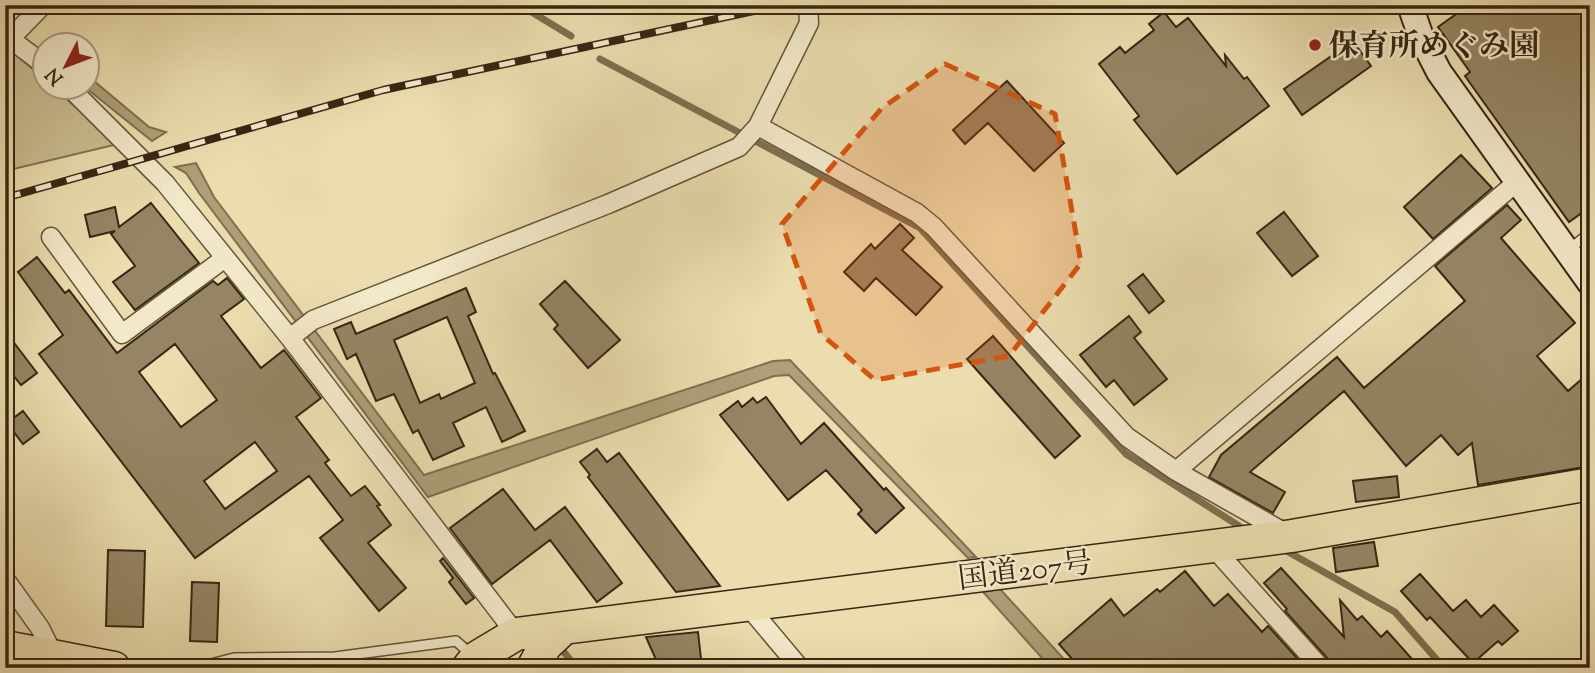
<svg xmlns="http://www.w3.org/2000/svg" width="1595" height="673" font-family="'Sorts Mill Goudy','Noto Serif JP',serif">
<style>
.green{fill:#ccbe94;stroke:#827254;stroke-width:2}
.water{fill:#ae9f79;stroke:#7e6f50;stroke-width:2}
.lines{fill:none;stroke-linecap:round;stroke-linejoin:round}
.stream{stroke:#7e6f50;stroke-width:7}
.building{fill:#958564;stroke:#372613;stroke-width:2;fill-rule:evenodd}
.lane-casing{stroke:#64543a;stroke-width:12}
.street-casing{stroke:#64543a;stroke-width:21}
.secondary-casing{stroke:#372613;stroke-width:28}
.highway-casing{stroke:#372613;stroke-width:35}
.lane{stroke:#f2e9ca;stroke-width:9}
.street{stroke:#f2e9ca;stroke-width:18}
.secondary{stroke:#f2e9ca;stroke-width:24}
.highway{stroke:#ebddae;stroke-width:32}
.rail-casing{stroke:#372613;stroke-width:8}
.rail{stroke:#f2e9ca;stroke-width:5;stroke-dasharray:16;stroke-linecap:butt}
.marked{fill:#d6540d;fill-opacity:0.2;stroke:#d6540d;stroke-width:5;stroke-dasharray:14 9;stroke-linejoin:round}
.poi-dot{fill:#8f2418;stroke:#f2e9ca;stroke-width:2.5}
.labels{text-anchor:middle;stroke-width:5;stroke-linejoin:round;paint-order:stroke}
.poi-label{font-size:30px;font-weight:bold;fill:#372613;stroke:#f2e9ca;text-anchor:start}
.street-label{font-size:30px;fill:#372613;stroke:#f2e9ca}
</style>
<rect width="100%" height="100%" fill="#ebddae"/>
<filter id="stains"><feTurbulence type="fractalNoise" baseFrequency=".00286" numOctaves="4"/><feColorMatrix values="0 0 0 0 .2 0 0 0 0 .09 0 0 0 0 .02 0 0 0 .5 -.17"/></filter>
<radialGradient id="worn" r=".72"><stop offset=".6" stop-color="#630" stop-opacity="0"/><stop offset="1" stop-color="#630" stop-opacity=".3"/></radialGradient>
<!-- green -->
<path class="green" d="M10,49L45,80L46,88H54L118,144L5,171V53Z"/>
<!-- water -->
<path class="water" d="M88,76L149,127L166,132L152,141L86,88H88Z
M196,163L214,197L424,475L773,361L790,360L976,557L968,558L789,375L774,376L428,497L199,193L186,173L175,167Z
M1000,589L1072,668H1051L983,592Z"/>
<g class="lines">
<!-- stream -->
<path class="stream" d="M520,5L571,36
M600,59L920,228L1126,454L1239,526
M1283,549L1395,612L1444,668
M563,651L577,668"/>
</g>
<!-- building -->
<path class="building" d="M1469,5H1590V207L1569,222L1465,76L1470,72L1438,27Z
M1164,12L1176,27L1188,18L1226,66L1225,55L1244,79L1247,77L1269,106L1177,174L1134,120L1139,116L1099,64L1120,47L1125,53L1154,30L1149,24Z
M1353,41L1371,66L1302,115L1284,89Z
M1007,81L1064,143L1034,171L988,123L965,144L953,130Z
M1461,155L1492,188L1433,239L1404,207Z
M151,203L199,263L135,310L113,282L135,266L111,234L115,231L90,237L85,215L115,207L119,227Z
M1507,205L1521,220L1501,238L1575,323L1537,356L1568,391L1590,372V466L1478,485L1472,443L1458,455L1441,435L1406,466L1344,391L1250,472L1285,492L1273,513L1209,477L1221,455L1337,357L1364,388L1465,301L1435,266Z
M1284,212L1318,256L1292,276L1257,233Z
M900,224L914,238L902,250L942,287L916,315L876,278L864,291L844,272L871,244L875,249Z
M37,257L65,293L69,290L117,353L213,281L218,285L227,278L244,299L221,316L261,368L284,350L321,398L296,417L329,460L325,463L351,496L365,486L380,505L377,506L391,525L368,543L406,588L379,611L320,538L343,520L309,476L195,558L39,354L63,335L18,272ZM175,344L217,400L181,427L139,372ZM255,442L277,471L225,509L204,481Z
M1143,274L1164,301L1149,313L1128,286Z
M565,281L620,340L588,368L554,329L558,325L540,304Z
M466,288L476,312L468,316L493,374L495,373L525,431L502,442L486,407L453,423L464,446L433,460L418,430L413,433L394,394L376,401L356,354L347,359L334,329L351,322L356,334ZM447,317L475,383L441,399L439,394L420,403L394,340Z
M1129,316L1141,332L1134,338L1167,379L1134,405L1114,380L1106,387L1080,355Z
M993,336L1080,436L1055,458L967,359Z
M15,344L37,373L21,385L5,365V352Z
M766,397L801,444L824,423L884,490L886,488L904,508L876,533L858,514L862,510L826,470L788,500L720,415L738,401L742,407L753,398L757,403Z
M23,411L39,432L23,444L7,423Z
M597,449L607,462L619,453L720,586L676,592L588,477L590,475L580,462Z
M1397,476L1399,497L1356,502L1353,481Z
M503,489L535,530L565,507L622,583L597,602L550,540L492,584L450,528Z
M1374,542L1378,566L1336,572L1333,548Z
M108,550L145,551L143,627L106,626Z
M443,558L474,598L466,604L449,582L453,578L440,561Z
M1281,568L1344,637L1340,600L1357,620L1362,616L1381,637L1387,631L1420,668H1332L1329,660L1285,611L1287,609L1264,583Z
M1185,571L1214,606L1228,594L1262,632L1268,626L1306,668H1080L1059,644L1111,599L1124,616L1157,589L1160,592Z
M1420,574L1453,611L1466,600L1481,617L1494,605L1518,631L1502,645L1498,641L1473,663L1430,617L1427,620L1401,591Z
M192,582L219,583L217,642L190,641Z
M698,632L702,668H670L669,661L657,662L646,637Z"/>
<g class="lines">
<defs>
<path id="lane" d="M1568,250L1590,233
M195,668L234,658L335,657L456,641L473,656"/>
<path id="street" d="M5,35L46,66
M5,44L43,5
M70,88L165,183L290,338L516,634
M758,126L917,213L934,227L1127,437L1176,471L1289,535
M51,237L122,334L225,258
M290,338L313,320L608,204L739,147L758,126L809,23L808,5
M1176,471L1517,182
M1212,546L1321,668
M5,579L40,628L54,656
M747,605L800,668"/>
<path id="secondary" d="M1410,5L1421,37L1439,72L1590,283"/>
<path id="highway" d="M5,647L114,668
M468,668L476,658L516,634L1292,536L1590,484
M533,668L545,646L564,628"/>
</defs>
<!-- lane casing -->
<use href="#lane" class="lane-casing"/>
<!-- street casing -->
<use href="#street" class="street-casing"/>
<!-- secondary casing -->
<use href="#secondary" class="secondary-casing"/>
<!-- highway casing -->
<use href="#highway" class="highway-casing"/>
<!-- lane -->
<use href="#lane" class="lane"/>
<!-- street -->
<use href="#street" class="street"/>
<!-- secondary -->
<use href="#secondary" class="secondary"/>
<!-- highway -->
<use href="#highway" class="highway"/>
<defs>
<path id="rail" d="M5,198L383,90L782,5"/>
</defs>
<!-- rail casing -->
<use href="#rail" class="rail-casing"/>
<!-- rail -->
<use href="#rail" class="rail"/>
</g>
<!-- marked area -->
<path class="marked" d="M945,64L1055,114L1081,263L1009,356L875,380L821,334L782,224L882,108Z"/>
<!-- markers -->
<circle class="poi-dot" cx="1315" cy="45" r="7"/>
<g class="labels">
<!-- poi labels -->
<g class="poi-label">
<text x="1329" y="55">保育所めぐみ園</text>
</g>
<!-- street labels -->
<g class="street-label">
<text transform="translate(1025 570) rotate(-7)" y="10">国道207号</text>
</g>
</g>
<!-- margin -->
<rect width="1595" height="673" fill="none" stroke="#ebddae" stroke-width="28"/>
<rect x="7" y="7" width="1581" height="659" fill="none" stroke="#372613" stroke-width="3.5"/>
<rect x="14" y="14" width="1567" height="645" fill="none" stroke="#372613" stroke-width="2"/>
<!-- north arrow -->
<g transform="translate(66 66) rotate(228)"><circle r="33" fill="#f2e9ca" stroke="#a79b81" stroke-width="2"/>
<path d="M0-5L12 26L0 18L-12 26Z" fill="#8f2418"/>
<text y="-10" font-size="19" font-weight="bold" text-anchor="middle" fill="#372613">N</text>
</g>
<rect width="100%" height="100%" filter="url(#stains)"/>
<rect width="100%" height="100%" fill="url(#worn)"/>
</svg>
